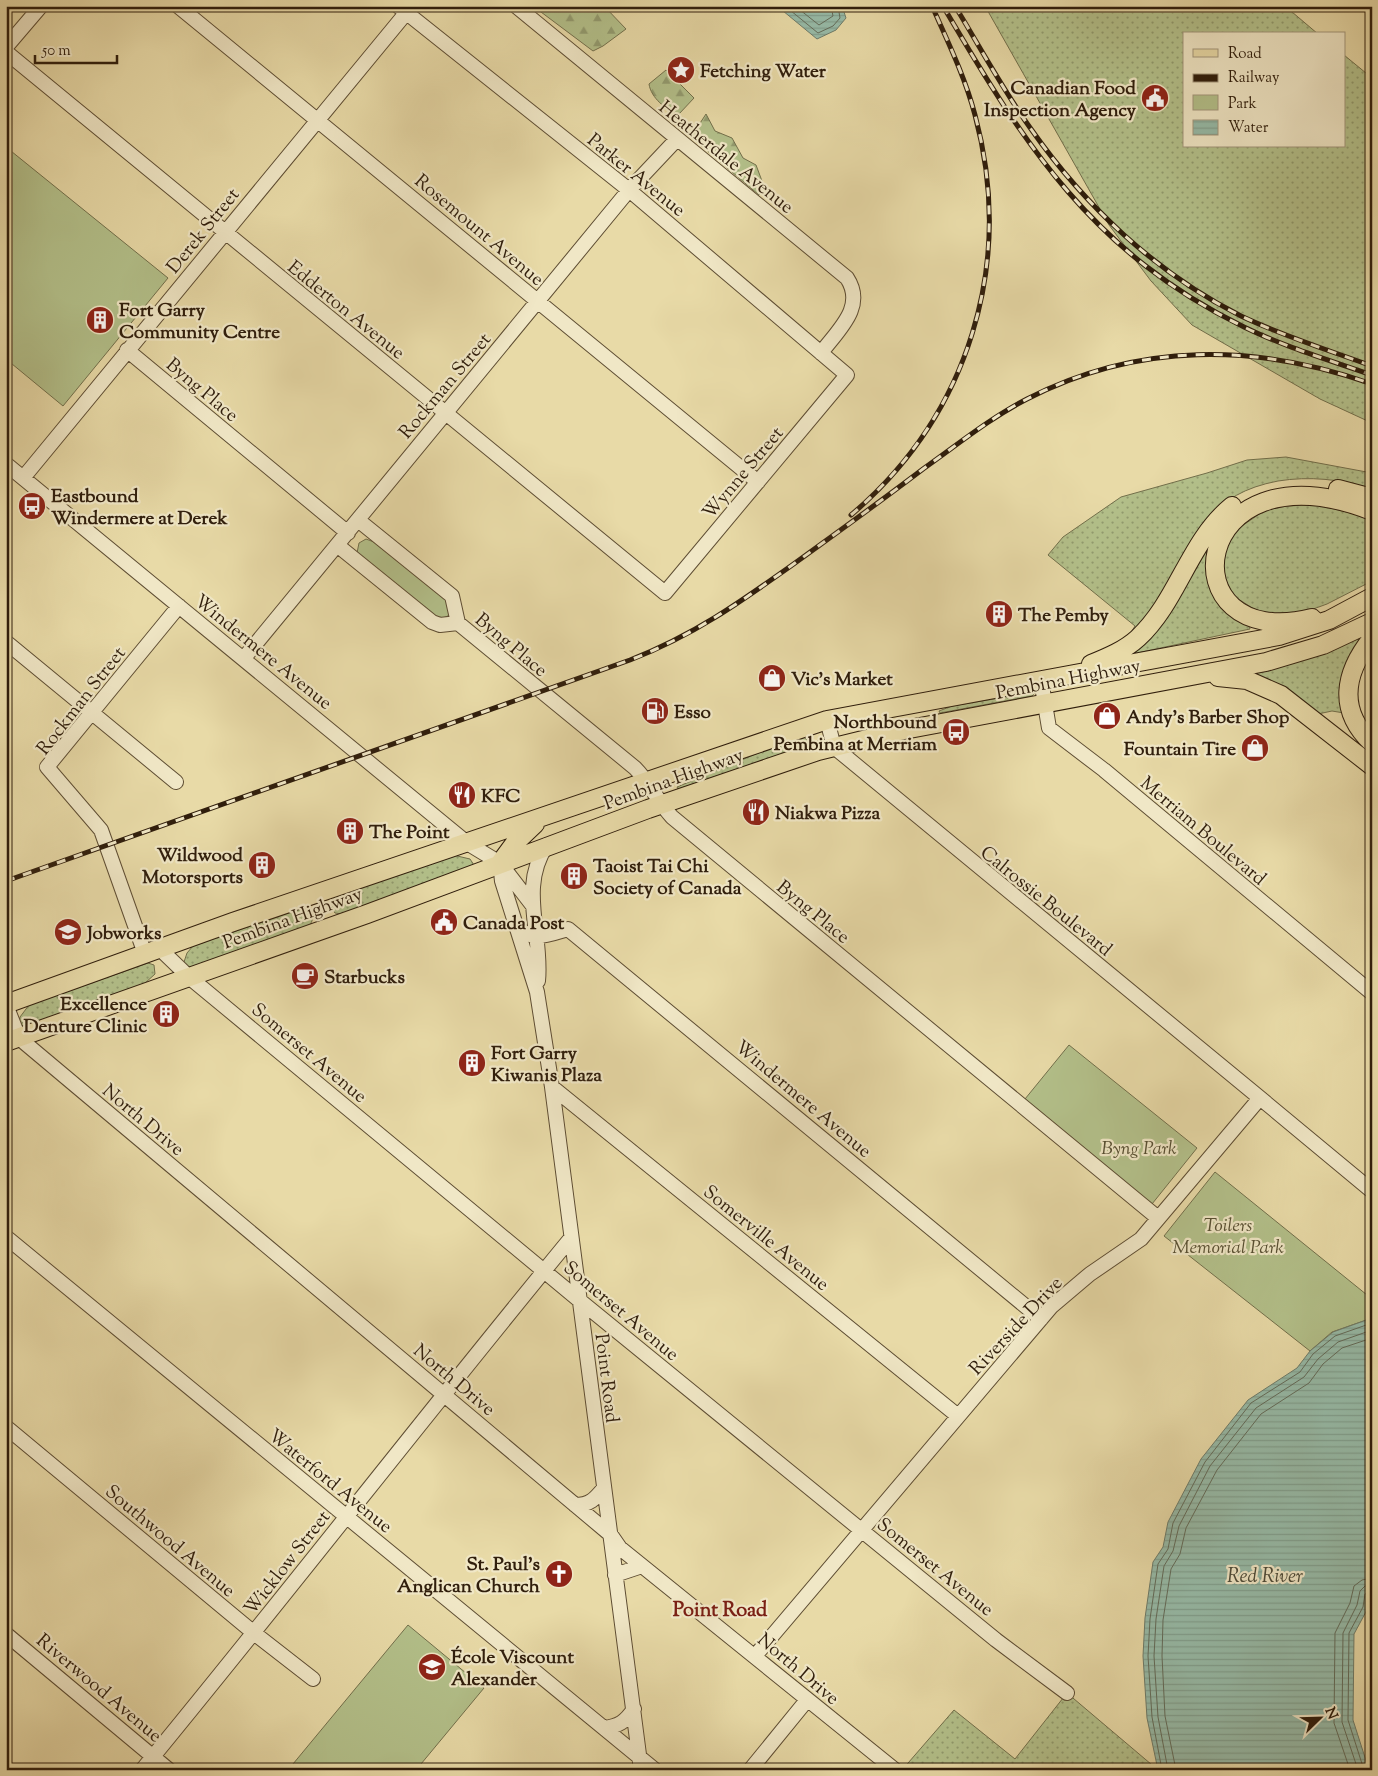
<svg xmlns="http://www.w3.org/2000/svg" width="1378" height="1776" font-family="'Sorts Mill Goudy',serif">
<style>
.grass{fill:url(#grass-dots);stroke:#726f4b}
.forest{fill:url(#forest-firs);stroke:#726f4b}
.park{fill:#b3c08a;stroke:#726f4b}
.water{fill:url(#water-rules);stroke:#6e7c6a}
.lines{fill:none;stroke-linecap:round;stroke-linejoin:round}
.shore{stroke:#646c5a;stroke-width:1}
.minor-casing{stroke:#5e4d33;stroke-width:16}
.major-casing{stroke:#301e0c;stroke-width:20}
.minor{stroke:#f0e7c6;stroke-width:14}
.major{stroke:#e8daa7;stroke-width:18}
.rail-casing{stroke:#301e0c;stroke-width:5}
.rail{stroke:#f0e7c6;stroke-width:3;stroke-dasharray:9;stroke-linecap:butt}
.labels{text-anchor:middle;stroke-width:4.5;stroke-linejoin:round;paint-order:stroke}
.poi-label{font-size:19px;font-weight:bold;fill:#301e0c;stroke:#f0e7c6;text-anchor:start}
.street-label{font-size:19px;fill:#301e0c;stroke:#f0e7c6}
.park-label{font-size:19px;font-style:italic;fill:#574f32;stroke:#f0e7c6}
.water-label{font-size:20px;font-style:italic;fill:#4f4d3b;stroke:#f0e7c6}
.neighbourhood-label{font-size:20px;font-weight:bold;fill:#7a1f14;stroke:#f0e7c6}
</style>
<defs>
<pattern id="grass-dots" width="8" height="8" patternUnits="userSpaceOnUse" patternTransform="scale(1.25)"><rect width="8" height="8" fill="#b3c08a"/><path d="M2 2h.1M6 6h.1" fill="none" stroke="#929b6f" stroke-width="1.8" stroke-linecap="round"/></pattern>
<pattern id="forest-firs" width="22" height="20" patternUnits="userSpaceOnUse" patternTransform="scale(1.25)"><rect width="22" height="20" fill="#b3c08a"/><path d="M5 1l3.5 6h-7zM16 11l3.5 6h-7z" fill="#929b6f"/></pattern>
<pattern id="water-rules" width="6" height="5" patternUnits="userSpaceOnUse" patternTransform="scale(1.25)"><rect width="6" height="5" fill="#97bba8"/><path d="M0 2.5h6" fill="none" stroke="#82a08f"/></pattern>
</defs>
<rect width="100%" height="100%" fill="#e8daa7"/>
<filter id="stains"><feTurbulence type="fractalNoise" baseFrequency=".004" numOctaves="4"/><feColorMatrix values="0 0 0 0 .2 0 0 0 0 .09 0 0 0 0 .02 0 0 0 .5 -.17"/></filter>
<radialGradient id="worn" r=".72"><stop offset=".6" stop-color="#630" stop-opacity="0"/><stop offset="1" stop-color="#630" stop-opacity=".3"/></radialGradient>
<!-- grass -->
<path class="grass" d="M985,6H1285L1318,34H1184V146H1344V55L1372,78V423L1320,399L1192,325L1151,281L1109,225Z
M1286,457L1372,473V489C1341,479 1309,476 1278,481C1210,494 1199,532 1167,586C1162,595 1158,605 1152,612C1145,621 1135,629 1128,637L1135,626L1048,555L1063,537L1121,497L1207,473L1247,460Z
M1313,504L1372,518V581L1327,604L1305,612L1262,614L1235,597L1224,578L1223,549L1229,535L1268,508Z
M1213,536L1208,566L1209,575L1235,616L1249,624L1250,629L1132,654L1131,652Z
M1372,622L1344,713L1332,711L1318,714L1238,679Z
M1036,692L1032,696L940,713L939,711L952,706Z
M804,737L811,744L678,789L677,787L775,746Z
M453,855L470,859L474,865L342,914L335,913L331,908V901L335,896Z
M302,908C313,909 316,919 308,927L191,968L183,965L187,953L193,946Z
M148,963L154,965L155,974L144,984L23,1027L19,1024L20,1017L29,1005Z
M1067,1693L1158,1770H902L954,1710L1015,1759Z"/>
<!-- forest -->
<path class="forest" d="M533,6L570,8L604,6L626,29L603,46L593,51Z
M666,70L694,98L679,114C666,110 651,98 649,84Z
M706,114L715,131L732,138L743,158L756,165L765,189L759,195L691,137Z"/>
<!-- park -->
<path class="park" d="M6,147L168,278L63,406L6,359Z
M366,539L374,542L447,601L450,612L448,616L438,620L357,553L359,543Z
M1069,1045L1197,1148L1152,1204L1025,1099Z
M1215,1172L1372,1299V1318L1332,1332L1310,1351L1164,1236Z
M408,1625L484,1688L416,1770H288Z"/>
<!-- water -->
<path class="water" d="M777,6H842L846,18L836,30L817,39Z
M1372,1318V1590L1368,1608L1354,1634L1353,1720L1369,1770H1158L1147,1718L1143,1656L1145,1618L1153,1562L1163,1547L1168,1522L1201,1459L1248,1400L1297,1368L1310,1351L1333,1332Z"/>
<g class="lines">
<!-- shore -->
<path class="shore" d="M785,6L818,33L833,26L840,18L838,6
M795,6L819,25L833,16L831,6
M1162,1770L1152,1717L1148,1656L1150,1619L1158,1564L1168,1549L1173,1523L1205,1462L1251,1403L1300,1372L1313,1354L1335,1336L1372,1323
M1168,1770L1158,1717L1154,1656L1156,1619L1164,1566L1173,1551L1179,1526L1210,1466L1256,1408L1304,1377L1318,1359L1338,1342L1372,1330
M1176,1770L1165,1716L1162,1656L1163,1620L1171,1569L1180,1554L1186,1528L1217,1470L1261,1414L1309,1383L1323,1364L1342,1348L1372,1338
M1350,1770L1334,1723L1335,1633L1350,1603L1354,1586L1362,1580L1372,1578
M1358,1770L1342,1722L1343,1633L1357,1605L1360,1591L1365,1586L1372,1585
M1364,1770L1348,1720L1349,1633L1363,1607L1365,1594L1372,1591"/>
<defs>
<path id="minor" d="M178,6L758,482
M516,6L847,278C866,307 838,330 821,353
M6,47L41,6
M6,52L665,593L847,375L629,190L398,6
M127,350L348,533
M6,464L467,843L500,863L533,906
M23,478L411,7
M358,520L452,596L458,623L635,768C650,783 658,802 672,817L1158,1218
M337,545L432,622L440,625L458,623
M6,642L176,782
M244,658L629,190L677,139
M1041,680L1049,728L1104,770L1372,993
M827,720L834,747L1260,1098
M500,863L502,881L537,992L552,1087L641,1770
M516,925C531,944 550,934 568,929L1041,1319
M160,949L189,977L579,1300L996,1640L1067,1693
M145,954L101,830L47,767L179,606
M538,981C543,935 518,887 547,845
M6,1005L19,1038L611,1535L620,1548L895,1770
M552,1087L958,1416
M6,1237L655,1770
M6,1427L254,1633L313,1679
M575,1505C590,1505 595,1499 604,1488
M615,1575L642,1566
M6,1634L169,1770
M755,1656L1051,1307L1090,1274L1141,1239L1260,1098L1372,1191
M604,1728C619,1726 625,1722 634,1709
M142,1770C287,1594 426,1414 571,1238
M750,1770L807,1700"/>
<path id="major" d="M1338,489L1372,498
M1312,618C1164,655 1186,438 1372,511
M1372,638C1344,673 1337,710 1372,743
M1091,664C1108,657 1125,650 1138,638C1178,601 1189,541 1232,506
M1218,677L1247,680L1281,695L1372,766
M500,863L514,844L535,824
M6,1004L233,922L827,720L1279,636L1329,620L1372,597
M6,1042L367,914L648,809L818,751L904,730L1266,662L1323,645L1372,622"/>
</defs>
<!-- minor casing -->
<use href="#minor" class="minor-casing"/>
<!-- major casing -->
<use href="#major" class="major-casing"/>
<!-- minor -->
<use href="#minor" class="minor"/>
<!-- major -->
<use href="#major" class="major"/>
<defs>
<path id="rail" d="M943,6C1025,146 1093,253 1244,327C1285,347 1329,360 1372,375
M955,6C980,47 1003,90 1031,129C1085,206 1156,273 1241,316C1283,336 1328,350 1372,366
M851,515C969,415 1015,264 975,115C965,77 948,42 932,6
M6,881L630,660C694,635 739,603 795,563C838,532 881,501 923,469C957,445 990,418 1027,399C1138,342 1256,343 1372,384"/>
</defs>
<!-- rail casing -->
<use href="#rail" class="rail-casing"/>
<!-- rail -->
<use href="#rail" class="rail"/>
</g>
<!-- icons -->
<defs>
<symbol id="sight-disc" viewBox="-11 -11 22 22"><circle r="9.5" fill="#8f2418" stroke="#f0e7c6"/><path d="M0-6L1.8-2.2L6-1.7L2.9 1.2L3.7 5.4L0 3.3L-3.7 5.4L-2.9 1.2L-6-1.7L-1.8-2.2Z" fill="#fff"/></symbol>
<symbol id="civic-disc" viewBox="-11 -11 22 22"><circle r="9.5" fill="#8f2418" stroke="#f0e7c6"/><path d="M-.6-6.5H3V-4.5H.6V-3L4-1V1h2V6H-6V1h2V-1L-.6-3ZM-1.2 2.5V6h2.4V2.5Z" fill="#fff"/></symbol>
<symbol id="building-disc" viewBox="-11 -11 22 22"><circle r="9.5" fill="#8f2418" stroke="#f0e7c6"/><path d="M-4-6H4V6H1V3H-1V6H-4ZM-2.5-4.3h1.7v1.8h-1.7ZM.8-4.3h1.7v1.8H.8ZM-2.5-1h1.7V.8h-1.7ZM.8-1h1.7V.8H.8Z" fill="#fff"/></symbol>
<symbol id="bus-disc" viewBox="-11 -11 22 22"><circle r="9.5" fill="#8f2418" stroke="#f0e7c6"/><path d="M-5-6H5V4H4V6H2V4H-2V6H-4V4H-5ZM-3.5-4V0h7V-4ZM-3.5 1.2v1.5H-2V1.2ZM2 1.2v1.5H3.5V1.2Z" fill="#fff"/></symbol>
<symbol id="shop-disc" viewBox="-11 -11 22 22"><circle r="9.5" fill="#8f2418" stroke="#f0e7c6"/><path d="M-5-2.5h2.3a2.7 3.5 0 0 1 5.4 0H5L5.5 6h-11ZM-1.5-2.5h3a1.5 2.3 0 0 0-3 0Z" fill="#fff"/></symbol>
<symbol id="fuel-disc" viewBox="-11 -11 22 22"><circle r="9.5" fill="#8f2418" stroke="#f0e7c6"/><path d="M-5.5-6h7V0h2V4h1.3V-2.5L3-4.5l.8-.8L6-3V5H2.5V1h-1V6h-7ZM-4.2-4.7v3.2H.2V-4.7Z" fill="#fff"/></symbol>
<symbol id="restaurant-disc" viewBox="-11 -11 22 22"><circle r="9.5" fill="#8f2418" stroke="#f0e7c6"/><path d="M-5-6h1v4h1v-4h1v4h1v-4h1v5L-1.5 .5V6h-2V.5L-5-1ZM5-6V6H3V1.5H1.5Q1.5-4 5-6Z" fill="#fff"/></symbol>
<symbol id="school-disc" viewBox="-11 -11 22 22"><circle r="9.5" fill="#8f2418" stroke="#f0e7c6"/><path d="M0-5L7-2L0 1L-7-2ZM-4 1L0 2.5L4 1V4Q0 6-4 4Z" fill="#fff"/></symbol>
<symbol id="cafe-disc" viewBox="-11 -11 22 22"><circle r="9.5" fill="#8f2418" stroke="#f0e7c6"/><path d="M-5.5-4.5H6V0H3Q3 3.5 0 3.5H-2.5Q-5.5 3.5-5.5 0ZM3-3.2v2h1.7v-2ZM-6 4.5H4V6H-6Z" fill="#fff"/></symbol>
<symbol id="church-disc" viewBox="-11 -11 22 22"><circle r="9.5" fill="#8f2418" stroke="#f0e7c6"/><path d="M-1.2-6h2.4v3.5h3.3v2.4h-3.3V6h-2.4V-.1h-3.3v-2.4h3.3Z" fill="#fff"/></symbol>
</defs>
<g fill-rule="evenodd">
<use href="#sight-disc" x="665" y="54" width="32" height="32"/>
<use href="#civic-disc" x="1139" y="82" width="32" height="32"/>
<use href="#building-disc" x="84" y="304" width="32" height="32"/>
<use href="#bus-disc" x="16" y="490" width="32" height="32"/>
<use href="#building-disc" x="983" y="598" width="32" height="32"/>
<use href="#shop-disc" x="756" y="662" width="32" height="32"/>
<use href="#fuel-disc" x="639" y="695" width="32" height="32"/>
<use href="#shop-disc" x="1091" y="700" width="32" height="32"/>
<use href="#bus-disc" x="940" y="716" width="32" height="32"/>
<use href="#shop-disc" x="1239" y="732" width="32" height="32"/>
<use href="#restaurant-disc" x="446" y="779" width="32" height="32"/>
<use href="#restaurant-disc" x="740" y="796" width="32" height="32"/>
<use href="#building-disc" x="334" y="815" width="32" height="32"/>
<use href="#building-disc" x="246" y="849" width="32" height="32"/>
<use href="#building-disc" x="558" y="860" width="32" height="32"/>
<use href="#civic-disc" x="428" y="906" width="32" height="32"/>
<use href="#school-disc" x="52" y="916" width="32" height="32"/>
<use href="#cafe-disc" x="289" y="960" width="32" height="32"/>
<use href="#building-disc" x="150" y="998" width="32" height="32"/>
<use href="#building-disc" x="456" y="1047" width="32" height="32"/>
<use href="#church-disc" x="543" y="1558" width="32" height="32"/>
<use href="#school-disc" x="416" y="1651" width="32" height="32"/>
</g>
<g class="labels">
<!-- poi labels -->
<g class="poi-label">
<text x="700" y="77">Fetching Water</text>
<text x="1136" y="94" text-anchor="end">Canadian Food<tspan x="1136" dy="22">Inspection Agency</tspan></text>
<text x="119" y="316">Fort Garry<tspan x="119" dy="22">Community Centre</tspan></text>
<text x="51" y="502">Eastbound<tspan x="51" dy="22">Windermere at Derek</tspan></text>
<text x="1018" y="621">The Pemby</text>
<text x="791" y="685">Vic’s Market</text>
<text x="674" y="718">Esso</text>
<text x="1126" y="723">Andy's Barber Shop</text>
<text x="937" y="728" text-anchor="end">Northbound<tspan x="937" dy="22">Pembina at Merriam</tspan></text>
<text x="1236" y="755" text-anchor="end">Fountain Tire</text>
<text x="481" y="802">KFC</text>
<text x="775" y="819">Niakwa Pizza</text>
<text x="369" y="838">The Point</text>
<text x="243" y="861" text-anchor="end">Wildwood<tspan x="243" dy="22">Motorsports</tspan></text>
<text x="593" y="872">Taoist Tai Chi<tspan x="593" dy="22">Society of Canada</tspan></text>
<text x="463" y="929">Canada Post</text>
<text x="87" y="939">Jobworks</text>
<text x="324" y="983">Starbucks</text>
<text x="147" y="1010" text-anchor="end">Excellence<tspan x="147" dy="22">Denture Clinic</tspan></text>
<text x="491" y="1059">Fort Garry<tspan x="491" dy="22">Kiwanis Plaza</tspan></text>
<text x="540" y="1570" text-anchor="end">St. Paul's<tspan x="540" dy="22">Anglican Church</tspan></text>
<text x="451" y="1663">École Viscount<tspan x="451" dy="22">Alexander</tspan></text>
</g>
<!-- street labels -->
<g class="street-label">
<text transform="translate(727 156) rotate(39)" y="7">Heatherdale Avenue</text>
<text transform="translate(637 174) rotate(39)" y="7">Parker Avenue</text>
<text transform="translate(480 229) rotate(40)" y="7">Rosemount Avenue</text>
<text transform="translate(202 230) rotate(-51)" y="7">Derek Street</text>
<text transform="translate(347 309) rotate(39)" y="7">Edderton Avenue</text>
<text transform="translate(444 385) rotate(-50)" y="7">Rockman Street</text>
<text transform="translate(203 389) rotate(40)" y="7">Byng Place</text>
<text transform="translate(742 472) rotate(-50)" y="7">Wynne Street</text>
<text transform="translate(512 644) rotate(40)" y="7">Byng Place</text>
<text transform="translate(264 651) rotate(39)" y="7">Windermere Avenue</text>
<text transform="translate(1068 678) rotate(-11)" y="7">Pembina Highway</text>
<text transform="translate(80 700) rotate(-52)" y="7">Rockman Street</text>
<text transform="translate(673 778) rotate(-20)" y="7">Pembina Highway</text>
<text transform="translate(1204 830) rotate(40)" y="7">Merriam Boulevard</text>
<text transform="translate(1047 900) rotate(39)" y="7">Calrossie Boulevard</text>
<text transform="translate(814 911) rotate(39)" y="7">Byng Place</text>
<text transform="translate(292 917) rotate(-20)" y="7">Pembina Highway</text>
<text transform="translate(310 1052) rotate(40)" y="7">Somerset Avenue</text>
<text transform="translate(804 1098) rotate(40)" y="7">Windermere Avenue</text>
<text transform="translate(144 1119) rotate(40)" y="7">North Drive</text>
<text transform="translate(767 1237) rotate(39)" y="7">Somerville Avenue</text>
<text transform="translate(622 1310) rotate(40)" y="7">Somerset Avenue</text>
<text transform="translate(1015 1325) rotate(-47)" y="7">Riverside Drive</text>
<text transform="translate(608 1378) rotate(83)" y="7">Point Road</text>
<text transform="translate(455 1379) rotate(40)" y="7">North Drive</text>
<text transform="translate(331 1480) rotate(39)" y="7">Waterford Avenue</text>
<text transform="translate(171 1540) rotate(40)" y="7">Southwood Avenue</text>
<text transform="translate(286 1562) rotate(-52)" y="7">Wicklow Street</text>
<text transform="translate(936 1566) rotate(39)" y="7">Somerset Avenue</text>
<text transform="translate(799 1668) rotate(40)" y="7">North Drive</text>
<text transform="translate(100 1687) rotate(40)" y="7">Riverwood Avenue</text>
</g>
<!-- park labels -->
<g class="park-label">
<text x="1139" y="1154">Byng Park</text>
<text x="1228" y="1231">Toilers<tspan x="1228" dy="22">Memorial Park</tspan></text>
</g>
<!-- water labels -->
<g class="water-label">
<text x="1265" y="1582">Red River</text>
</g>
<!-- neighbourhood labels -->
<g class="neighbourhood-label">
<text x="720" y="1616">Point Road</text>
</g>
</g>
<!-- margin -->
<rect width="1378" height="1776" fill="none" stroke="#e8daa7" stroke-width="25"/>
<rect x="8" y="8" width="1363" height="1761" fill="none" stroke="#301e0c" stroke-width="2.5"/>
<rect x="12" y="12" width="1353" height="1751" fill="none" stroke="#301e0c"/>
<!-- legend -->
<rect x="1183" y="32" width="162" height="115" fill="#f0e7c6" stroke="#a3977c"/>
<rect x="1193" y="49" width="25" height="8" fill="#e8daa7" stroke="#a3977c"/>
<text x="1228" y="58" font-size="15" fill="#301e0c">Road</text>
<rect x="1193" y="74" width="25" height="8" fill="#301e0c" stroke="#a3977c"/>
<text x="1228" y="82" font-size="15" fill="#301e0c">Railway</text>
<rect x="1193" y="95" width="25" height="15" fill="#b3c08a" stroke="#a3977c"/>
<text x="1228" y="108" font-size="15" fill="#301e0c">Park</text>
<rect x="1193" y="120" width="25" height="15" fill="url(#water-rules)" stroke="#a3977c"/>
<text x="1228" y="132" font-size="15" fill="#301e0c">Water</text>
<!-- north arrow -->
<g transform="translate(1320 1718) rotate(67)" stroke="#f0e7c6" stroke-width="4" paint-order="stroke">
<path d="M0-4L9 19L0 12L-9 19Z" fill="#301e0c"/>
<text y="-8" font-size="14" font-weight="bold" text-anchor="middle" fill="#301e0c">N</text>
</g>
<!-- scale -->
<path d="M35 55v8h82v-8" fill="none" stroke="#301e0c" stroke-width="2.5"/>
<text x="42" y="55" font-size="15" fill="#301e0c" stroke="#f0e7c6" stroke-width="4" paint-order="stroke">50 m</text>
<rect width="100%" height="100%" filter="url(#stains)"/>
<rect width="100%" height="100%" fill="url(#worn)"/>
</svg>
